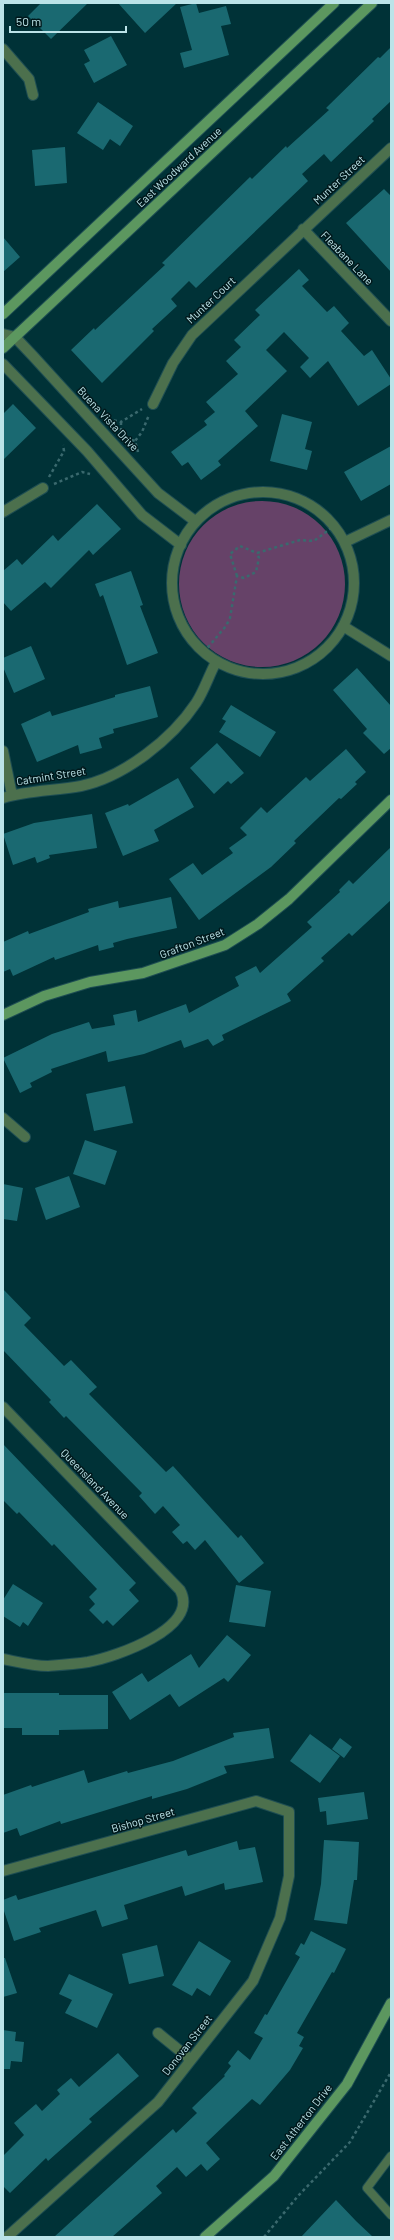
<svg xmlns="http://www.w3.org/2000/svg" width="394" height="2240" font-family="Barlow,sans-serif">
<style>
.green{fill:#664268}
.building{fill:#1a6971}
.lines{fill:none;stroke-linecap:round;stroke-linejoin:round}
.lane-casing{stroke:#1e4e53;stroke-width:10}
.street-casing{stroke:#1e4e53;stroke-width:12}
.secondary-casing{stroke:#1e4e53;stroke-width:12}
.path{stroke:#3a696e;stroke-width:2.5;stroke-dasharray:3 3;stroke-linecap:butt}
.lane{stroke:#4c704d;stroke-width:8}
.street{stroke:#4c704d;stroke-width:10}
.secondary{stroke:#5c975f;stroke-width:10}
.labels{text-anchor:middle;stroke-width:3;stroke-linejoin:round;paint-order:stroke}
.street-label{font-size:11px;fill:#bbe3e8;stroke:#00181b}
</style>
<rect width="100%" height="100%" fill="#003237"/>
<!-- green -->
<path class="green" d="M179 584a83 83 0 1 1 166 0a83 83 0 1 1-166 0Z"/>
<!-- building -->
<path class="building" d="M41,3H88L51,39L28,16Z
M118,3H177L145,33Z
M196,3L199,13L226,6L231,24L221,26L229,55L184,68L180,53L192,50L180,7Z
M111,36L127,65L94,83L84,64L90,61L84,50Z
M391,47V101L372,119L374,121L331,162L324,154L302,174L308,181L196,288L189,281L171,299L177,306L152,329L154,331L102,383L71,350L94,328L95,330L165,265L162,263L250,177L252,179L286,146L287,148L329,110L326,108L378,57L380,58Z
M98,102L133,126L120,146L110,139L103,150L77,133Z
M65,147L67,183L35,186L32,150Z
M384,189L391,196V272L346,223Z
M3,237L20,257L3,272Z
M299,269L309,280L302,286L327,312L334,306L349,323L341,331L364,356L372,350L391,379V384L358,406L328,361L310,378L300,367L309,358L284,332L266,350L287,371L245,411L258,426L218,461L221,465L201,480L188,462L182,466L171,452L207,425L204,421L215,412L206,402L238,374L226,361L241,347L234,340L260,315L255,310Z
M13,404L36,428L3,460V414Z
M282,414L312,422L305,449L312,451L307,470L270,461Z
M391,446V484L361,501L344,472Z
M97,504L121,529L93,555L89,550L51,588L45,582L11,611L3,602V571L17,559L22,565L53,535L58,541Z
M131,571L143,605L140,606L158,653L127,665L103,595L100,597L95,584Z
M31,646L45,679L14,693L3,667V658Z
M357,668L391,706V748L384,754L363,733L367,729L333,690Z
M150,686L158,717L113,729L114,733L99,738L102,748L80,754L78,745L37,762L21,724L50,711L52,716L115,697V695Z
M231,705L276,732L260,757L219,732L226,721L222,719Z
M217,743L244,773L231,784L228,781L214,794L190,768Z
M346,749L366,772L355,782L357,784L341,799L339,798L294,841L296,843L271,867L199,920L169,879L193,863L202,875L233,853L229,848L247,835L240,828L261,807L267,813L306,777L310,781Z
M178,778L194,807L154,830L159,841L123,856L105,813L128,804L129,806Z
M92,814L97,848L49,855L50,858L37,863L35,857L13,865L3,834L34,823Z
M391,847V900L352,936L349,933L321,958L324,961L287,994L291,1001L222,1035L224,1040L213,1046L208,1039L184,1048L181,1040L144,1054L108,1062L106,1051L51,1069L52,1072L30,1083L32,1087L20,1093L3,1058L52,1034L89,1022L92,1029L115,1025L113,1015L136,1010L138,1022L186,1004L189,1013L239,986L235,977L256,966L260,973L312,927L307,922L340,892L339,890L349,880L353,884Z
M171,897L177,928L127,939L113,943L114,947L99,951L98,945L55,960L54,957L13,976L10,969L3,972V942L28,931L29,934L89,912L88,909L118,901L119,908Z
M125,1086L133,1123L94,1131L86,1094Z
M85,1140L117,1151L105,1185L73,1174Z
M69,1176L80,1207L46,1220L35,1188Z
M3,1184L23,1188L17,1221L3,1219Z
M3,1289L31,1318L24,1325L64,1366L71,1360L97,1387L89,1394L166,1472L173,1466L238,1538L241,1535L264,1563L239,1583L205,1540L195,1550L187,1541L183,1544L172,1532L180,1525L163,1506L155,1514L139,1496L142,1493L66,1416L64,1418L49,1402L51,1400L3,1350Z
M3,1444L136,1583L129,1590L139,1601L113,1626L107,1620L103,1624L89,1610L95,1604L89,1597L97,1589L54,1544L52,1546L19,1512L17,1514L3,1500Z
M13,1584L43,1603L28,1626L23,1622L20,1627L3,1616V1600Z
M236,1585L271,1591L265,1627L229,1622Z
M227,1635L251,1655L228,1682L224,1678L179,1707L170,1694L130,1720L112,1692L142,1673L148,1682L191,1654L199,1668Z
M3,1693H59V1695H108V1729L59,1730V1735H22V1728H3Z
M269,1728L274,1758L224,1766L227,1773L187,1789L152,1799V1796L61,1824L60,1821L20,1836L17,1828L3,1833V1795L31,1785L32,1787L84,1770L88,1783L127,1771L128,1773L173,1761L234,1737L233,1733Z
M310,1734L340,1756L320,1783L290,1761Z
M340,1738L352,1747L344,1758L332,1749Z
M364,1792L368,1819L327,1825L326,1811L320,1812L318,1798Z
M324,1840L359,1842L357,1880H354L347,1924L314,1920L321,1884Z
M237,1841L239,1850L255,1847L263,1882L225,1890L224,1883L185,1896L182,1886L124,1905L128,1919L102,1927L96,1910L39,1928L41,1932L14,1941L3,1908V1900L16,1895L18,1900L186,1850L188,1856Z
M311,1931L346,1949L334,1973L332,1972L297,2033L304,2037L299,2046L303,2048L290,2070L260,2105L252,2099L206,2143L220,2159L207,2171L201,2164L186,2177L177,2167L156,2186L162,2193L112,2237H54L173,2129L176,2133L197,2113L192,2108L225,2076L224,2075L231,2066L228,2063L238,2050L250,2060L263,2038L254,2033L265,2014L267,2015L300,1957L295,1954L301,1943L304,1945Z
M199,1941L231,1961L210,1996L197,1988L192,1996L172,1985Z
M157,1945L164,1976L129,1984L122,1954Z
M3,1958H5L17,1993L3,1997Z
M69,1974L113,1994L97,2028L65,2013L72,2000L59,1994Z
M3,2030L16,2032L15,2041L24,2042L22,2062L11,2061L10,2069H3Z
M118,2053L139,2076L89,2119L92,2122L48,2161L46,2158L10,2193L3,2186V2156L24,2135L14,2123L36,2104L42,2111L60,2094L57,2090L71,2078L79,2087Z
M336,2200L356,2221L373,2237H301Z"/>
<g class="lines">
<defs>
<path id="lane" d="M391,2156L367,2188L391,2215"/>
<path id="street" d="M3,49L29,79L33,95
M303,229L391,321
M3,334L15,337L33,356L158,493L195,521
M3,364L87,451L142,515L181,545
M153,404L173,363L192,335L391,148
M172 583a91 91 0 1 1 182 0a91 91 0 1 1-182 0Z
M3,512L43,488
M345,542L391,520
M343,626L391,656
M3,751L12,795
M3,798C29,790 55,791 81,786C124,777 172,739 196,703C204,691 209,675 216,662
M3,1118L25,1137
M3,1407L180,1590C201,1628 115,1657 88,1662C75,1664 61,1665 48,1666C33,1666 18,1662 3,1659
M3,1871L256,1801L289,1812V1876L280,1918L253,1981L158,2102L7,2237
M158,2033L190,2059"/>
<path id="secondary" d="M3,314L334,3
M3,348L372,3
M3,1015L44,996L90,982L143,973L225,945L258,924L289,899L391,800
M205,2237L274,2176L347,2084L391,2003"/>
</defs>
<!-- lane casing -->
<use href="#lane" class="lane-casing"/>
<!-- street casing -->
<use href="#street" class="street-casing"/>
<!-- secondary casing -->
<use href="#secondary" class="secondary-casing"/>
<!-- path -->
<path class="path" d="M108,419L121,422L142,409
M121,422V433
M126,438L135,441
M138,452L135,441L142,432L149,415
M49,477L64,451L63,445
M54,484L82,472L90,474
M237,576L230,554L240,546L257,553
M204,652L226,626L230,618L237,576L244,578L256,572L259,558L257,553L300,540L314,541L334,526
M264,2237L298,2196L350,2142L391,2072"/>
<!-- lane -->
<use href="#lane" class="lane"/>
<!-- street -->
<use href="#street" class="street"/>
<!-- secondary -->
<use href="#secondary" class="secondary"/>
</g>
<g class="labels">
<!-- street labels -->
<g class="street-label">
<text transform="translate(179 167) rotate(-43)" y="4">East Woodward Avenue</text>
<text transform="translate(339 180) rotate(-43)" y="4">Munter Street</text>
<text transform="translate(347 258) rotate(46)" y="4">Fleabane Lane</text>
<text transform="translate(211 300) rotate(-43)" y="4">Munter Court</text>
<text transform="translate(108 419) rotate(47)" y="4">Buena Vista Drive</text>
<text transform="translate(51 776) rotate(-9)" y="4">Catmint Street</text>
<text transform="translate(192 943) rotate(-21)" y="4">Grafton Street</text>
<text transform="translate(95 1484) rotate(46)" y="4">Queensland Avenue</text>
<text transform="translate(143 1820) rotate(-16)" y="4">Bishop Street</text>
<text transform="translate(187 2045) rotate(-52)" y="4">Donovan Street</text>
<text transform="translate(301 2122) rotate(-52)" y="4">East Atherton Drive</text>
</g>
</g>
<!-- border -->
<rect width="394" height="2240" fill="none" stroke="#bbe3e8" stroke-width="8"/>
<!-- scale -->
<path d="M10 26v6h116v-6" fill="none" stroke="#bbe3e8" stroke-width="2"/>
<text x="16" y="26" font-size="12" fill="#bbe3e8" stroke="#00181b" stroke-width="3" paint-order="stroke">50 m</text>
</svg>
